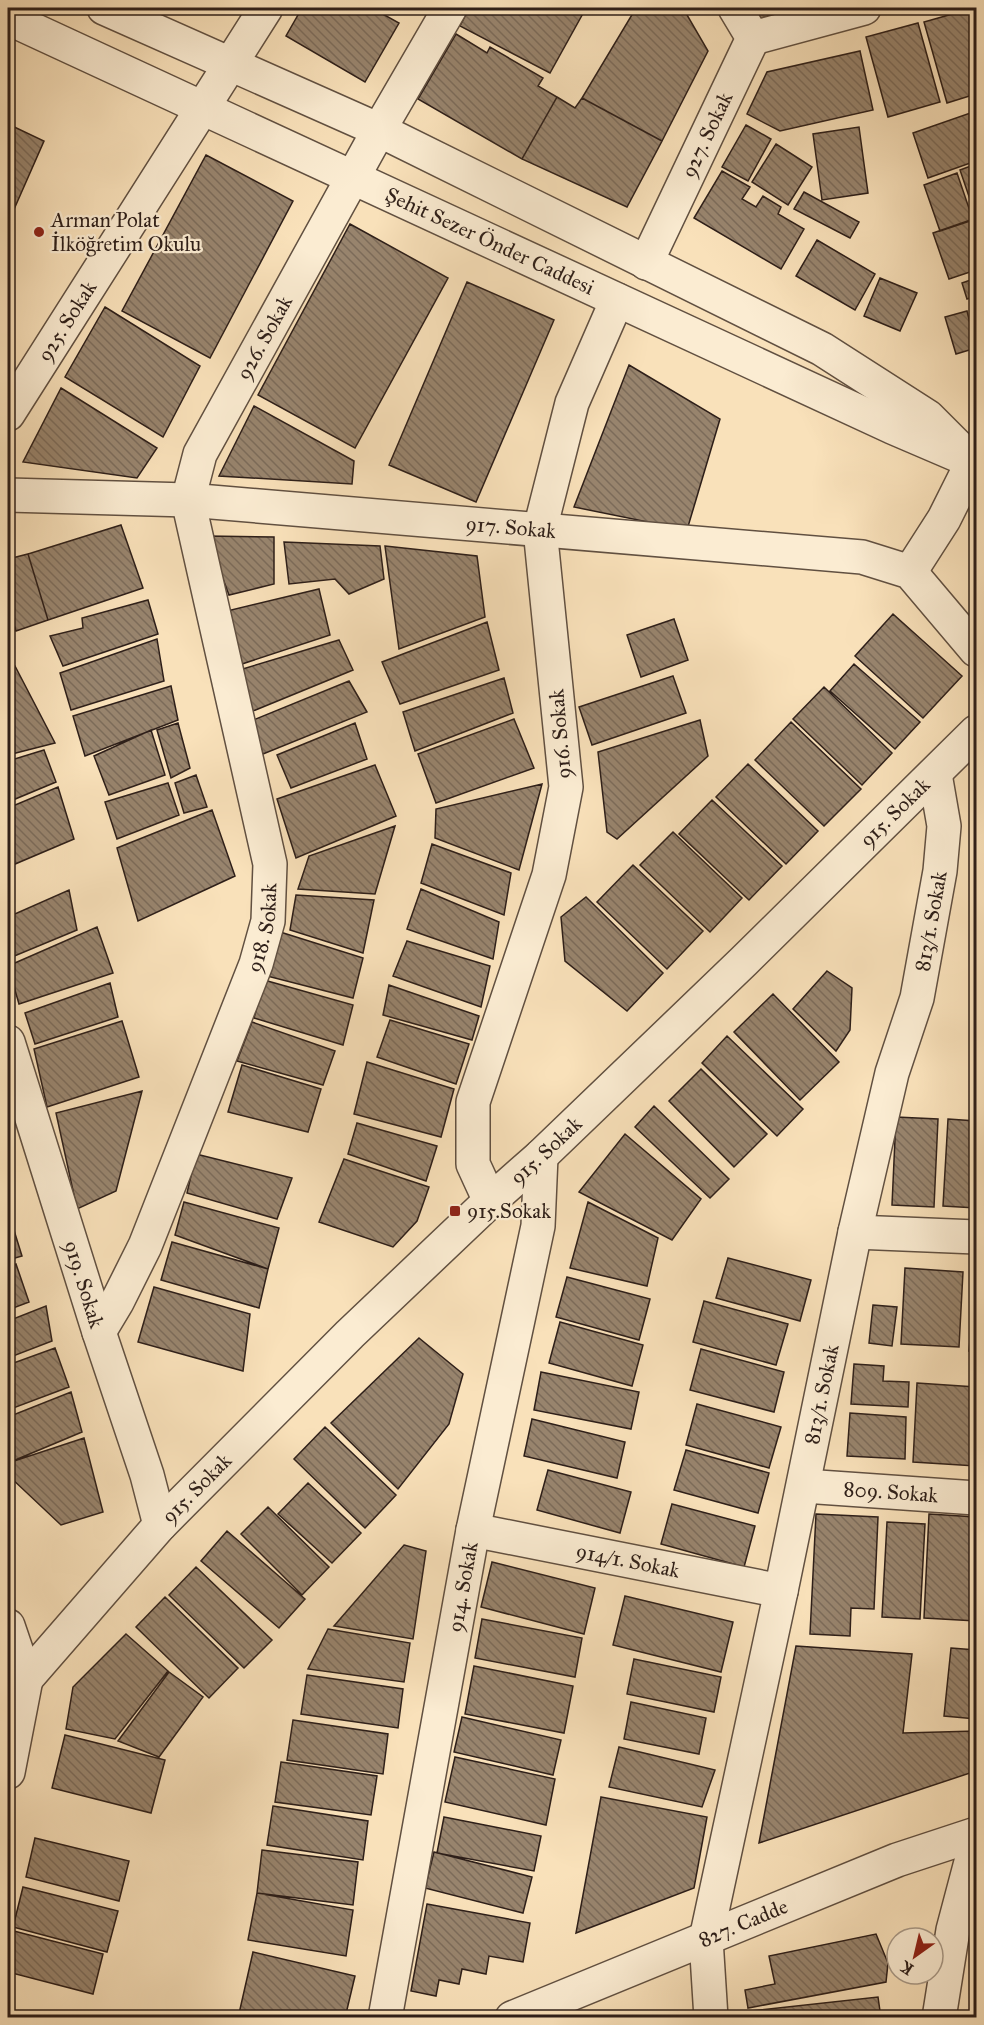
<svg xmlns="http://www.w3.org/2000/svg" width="984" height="2025" font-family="'IM FELL Great Primer',serif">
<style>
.building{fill:url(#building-back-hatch);stroke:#2e1f19;stroke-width:1.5}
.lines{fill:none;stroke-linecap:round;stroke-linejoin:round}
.minor-casing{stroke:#615041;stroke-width:36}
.minor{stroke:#fbecd2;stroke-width:33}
.poi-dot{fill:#8f2418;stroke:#fbecd2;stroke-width:2}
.labels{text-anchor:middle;stroke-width:4.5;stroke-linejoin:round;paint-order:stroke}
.street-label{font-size:21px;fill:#2e1f19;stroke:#fbecd2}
.poi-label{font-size:21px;fill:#2e1f19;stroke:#fbecd2;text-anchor:start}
</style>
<defs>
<pattern id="building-back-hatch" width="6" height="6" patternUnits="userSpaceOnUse" patternTransform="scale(1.5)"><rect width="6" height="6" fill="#98846d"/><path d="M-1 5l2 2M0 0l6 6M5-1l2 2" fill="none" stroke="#7c6b59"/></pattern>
</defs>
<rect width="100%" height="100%" fill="#f9e1ba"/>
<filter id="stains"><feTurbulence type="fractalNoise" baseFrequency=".00333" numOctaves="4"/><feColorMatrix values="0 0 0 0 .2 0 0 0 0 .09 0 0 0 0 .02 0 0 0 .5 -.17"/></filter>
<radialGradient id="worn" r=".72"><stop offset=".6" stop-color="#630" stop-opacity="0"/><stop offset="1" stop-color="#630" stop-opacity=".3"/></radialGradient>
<!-- building -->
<path class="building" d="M302,8H372L399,23L365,82L286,36Z
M469,8H586L550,73L460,26Z
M636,8H683L708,51L662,141L582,98Z
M752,8H793L756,20Z
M970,9L976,32V94L947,103L924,22Z
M918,23L940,102L888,117L866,37Z
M456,34L487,53L490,47L543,78L538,86L557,97L522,159L418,99Z
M860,51L873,110L780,131L747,114L767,72Z
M557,97L575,108L582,98L662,141L627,207L522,159Z
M976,111V161L928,178L913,133Z
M8,124L44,141L8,223Z
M746,125L771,139L748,181L722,167Z
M859,127L868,193L822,200L813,134Z
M776,144L812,167L788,205L752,182Z
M206,155L293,201L210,358L122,311Z
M976,164V213L975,214L960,170Z
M722,171L750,187L742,199L756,207L763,196L781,207L778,214L804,229L781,269L694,218Z
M957,173L973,220L940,231L924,185Z
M804,192L859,222L850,238L794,209Z
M976,218V270L949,279L933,233Z
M350,224L448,278L355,448L258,395Z
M817,240L875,274L855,310L796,276Z
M880,278L917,293L900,331L864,316Z
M976,278V296L967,299L962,283Z
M467,282L554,320L476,502L389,465Z
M105,307L200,366L163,437L65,377Z
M967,311L976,348L956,354L945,317Z
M629,365L720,419L687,530L574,507Z
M61,388L157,448L137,478L23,462Z
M254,406L354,461L352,484L219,476Z
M121,525L143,588L48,620L28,554Z
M207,536L274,537V584L229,595Z
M284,542L380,546L384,579L349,594L335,579L289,584Z
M385,546L477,556L485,617L399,649Z
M28,554L48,620L16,631L8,606V559Z
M319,589L330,635L242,664L227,611Z
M148,600L158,634L63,666L50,636L83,628L82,618Z
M893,614L962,676L923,718L855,656Z
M674,619L688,660L641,677L627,635Z
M487,622L499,670L400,704L382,662Z
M157,639L164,681L71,710L60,673Z
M339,640L353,670L253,711L236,671Z
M854,664L920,722L895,749L830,691Z
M15,666L55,743L8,755V670Z
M673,676L686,713L592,745L579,707Z
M504,678L513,713L415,751L403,712Z
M349,681L367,712L263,754L251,721Z
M171,686L178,720L85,756L73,716Z
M824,687L892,753L862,785L793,719Z
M514,719L534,768L436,803L418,754Z
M700,720L708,756L617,839L607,832L598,752Z
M791,722L861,789L824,826L755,760Z
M178,723L190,768L171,778L157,730Z
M355,723L367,759L291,788L277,755Z
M151,730L165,775L109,795L94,756Z
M44,750L56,782L8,802V761Z
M748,764L818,831L786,864L716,797Z
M375,765L396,816L296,858L277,799Z
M196,775L207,807L184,813L175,783Z
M168,783L179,815L117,839L105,802Z
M542,784L519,870L435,838L436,809Z
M58,787L74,839L8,867V808Z
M712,800L782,866L749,900L679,834Z
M212,810L235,876L138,921L117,848Z
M395,826L375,894L298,889L309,856Z
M673,832L742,898L710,932L640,865Z
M432,844L511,873L504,915L421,883Z
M633,865L703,931L667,969L597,902Z
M421,889L499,922L493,959L407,929Z
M69,890L77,930L12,957L8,946V917Z
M296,895L374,900L363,953L290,930Z
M586,897L663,973L627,1011L565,961L561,917Z
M97,927L113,973L19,1004L8,966Z
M277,931L363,958L353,998L267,976Z
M407,941L490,966L481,1007L393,976Z
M827,971L852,988L850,1030L836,1051L793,1009Z
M264,980L353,1005L343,1045L254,1018Z
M110,983L118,1017L35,1044L25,1013Z
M389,985L479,1016L472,1040L383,1015Z
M773,994L839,1062L800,1100L734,1032Z
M390,1020L469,1044L456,1084L377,1057Z
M122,1021L139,1077L47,1107L34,1049Z
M252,1022L335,1051L323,1085L237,1061Z
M727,1036L803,1109L777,1136L702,1063Z
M367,1062L454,1089L441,1137L354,1114Z
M242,1065L321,1089L308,1132L228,1112Z
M701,1069L767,1134L734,1167L669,1101Z
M142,1091L116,1191L77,1209L56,1113Z
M654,1106L729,1179L710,1198L635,1127Z
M896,1117L938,1119L934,1207L892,1205Z
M948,1119L976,1121V1208L943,1206Z
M357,1123L437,1146L426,1181L348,1154Z
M625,1134L701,1199L672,1240L579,1192Z
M196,1154L292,1178L277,1219L187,1193Z
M344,1159L429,1187L417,1221L393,1247L319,1222Z
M184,1202L279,1228L268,1269L175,1235Z
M588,1202L658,1238L647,1286L570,1268Z
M8,1211L22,1256L8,1260Z
M172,1242L268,1269L259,1308L161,1280Z
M728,1258L811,1280L800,1321L716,1298Z
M16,1264L29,1302L8,1310V1267Z
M905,1268L963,1272L959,1347L901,1344Z
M976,1272V1352L969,1351Z
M567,1277L650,1299L639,1340L556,1317Z
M154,1287L250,1314L243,1371L138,1342Z
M704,1301L788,1324L776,1365L693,1342Z
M873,1305L897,1307L892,1346L869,1343Z
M46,1306L52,1341L8,1358V1321Z
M560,1322L643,1345L632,1386L549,1363Z
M419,1338L463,1374L449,1424L398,1489L331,1423Z
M55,1348L69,1387L8,1410V1365Z
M701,1349L784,1372L774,1412L690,1390Z
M854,1364L884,1366L883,1381L909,1382L908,1407L851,1404Z
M541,1372L639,1392L631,1429L534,1410Z
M917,1383L976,1387V1466L913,1462Z
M71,1392L82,1432L8,1463V1417Z
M697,1404L781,1427L769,1468L686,1445Z
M850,1413L906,1417L905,1459L847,1456Z
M532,1419L625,1442L617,1478L524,1456Z
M325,1427L396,1495L365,1528L294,1459Z
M84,1438L103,1512L61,1525L10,1477L8,1463Z
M686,1450L769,1473L758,1513L674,1490Z
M548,1470L631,1492L620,1533L537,1510Z
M308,1483L361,1533L332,1563L278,1514Z
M672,1504L755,1526L744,1567L661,1544Z
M268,1507L329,1567L302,1595L241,1534Z
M816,1514L878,1517L874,1609L851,1608L850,1636L810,1634Z
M929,1514L976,1517V1621L924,1618Z
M887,1522L925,1524L920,1619L882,1617Z
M227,1531L305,1599L279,1628L201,1561Z
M404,1545L426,1551L413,1639L334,1626Z
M492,1562L595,1588L584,1634L481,1607Z
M196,1567L272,1640L244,1668L169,1595Z
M625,1596L733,1622L721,1672L613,1645Z
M165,1597L238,1668L209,1698L136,1627Z
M482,1619L582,1638L575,1677L475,1658Z
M328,1629L410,1643L404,1682L308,1669Z
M126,1634L168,1671L115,1739L66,1729L73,1687Z
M796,1646L912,1654L903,1733L976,1731V1771L759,1843Z
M951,1648L976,1650V1719L944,1716Z
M634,1659L721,1677L714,1712L627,1694Z
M474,1666L573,1686L564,1733L465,1714Z
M169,1672L203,1697L159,1757L118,1741Z
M307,1675L403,1689L398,1728L301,1714Z
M631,1702L706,1718L699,1754L624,1739Z
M462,1717L561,1740L553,1775L454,1752Z
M293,1720L388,1734L383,1774L287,1760Z
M65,1735L165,1760L151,1813L52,1788Z
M619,1747L715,1770L702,1807L609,1787Z
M455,1757L555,1779L546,1825L445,1802Z
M281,1762L377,1776L371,1815L275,1802Z
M601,1797L707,1817L694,1888L576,1933Z
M273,1806L368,1821L363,1860L267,1845Z
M444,1817L541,1836L534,1871L437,1853Z
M35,1838L129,1861L119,1901L26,1877Z
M262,1850L358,1862L353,1905L257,1893Z
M434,1852L532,1877L523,1913L425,1888Z
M23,1887L118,1911L107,1952L13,1927Z
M257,1893L353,1910L346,1956L248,1940Z
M427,1904L530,1923L523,1962L489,1956L486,1974L462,1969L459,1984L439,1980L436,1996L411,1991Z
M10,1930L103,1954L93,1994L8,1972V1942Z
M876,1934L888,1963L886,1982L748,2008L745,1990L775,1984L769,1956Z
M253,1952L355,1976L345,2018H238Z
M878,1997L881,2018H742V2012Z"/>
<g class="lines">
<defs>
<g id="minor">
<path d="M104,8L379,130L822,349L928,417L961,450"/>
<path id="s1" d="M8,18L892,427L976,463"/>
<path d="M753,38L864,8"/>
<path id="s2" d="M646,263L753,38L735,8"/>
<path id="s3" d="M8,414L266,8"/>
<path id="s4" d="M8,495L188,500L862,557L910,572L976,650"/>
<path d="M910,572L944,519L973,461"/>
<path id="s5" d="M8,1042L99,1332L147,1475L160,1525"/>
<path d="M490,1201L473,1164V1102L549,875L566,787L540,529L572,403L617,300"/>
<path d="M855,1232L976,1237"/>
<path id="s6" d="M99,1332L117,1302L145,1246L256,964L268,921L270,864L188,500L200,454L379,130L450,8"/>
<path id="s7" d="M804,1486L976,1498"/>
<path id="s8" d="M473,1530L781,1591"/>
<path d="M8,1626L26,1679L8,1772"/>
<path id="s9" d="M26,1679L160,1525L350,1334L490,1201L541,1156L744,961L976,732"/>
<path id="s10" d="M385,2018L473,1530L538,1226L541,1156"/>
<path id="s11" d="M512,2018L897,1860L976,1834"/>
<path id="s12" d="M711,2018L706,1939L781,1591L855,1232L892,1073L917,998L940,871L944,826L935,774"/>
<path d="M939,2018L953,1930L976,1843"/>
</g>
</defs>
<!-- minor casing -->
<use href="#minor" class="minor-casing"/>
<!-- minor -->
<use href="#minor" class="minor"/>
</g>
<!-- markers -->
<g class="poi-dot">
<circle cx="39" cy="232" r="6"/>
<rect x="449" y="1205" width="12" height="12" rx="3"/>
</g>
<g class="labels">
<!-- street labels -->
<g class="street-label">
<text dy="7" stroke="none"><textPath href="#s2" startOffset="142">927. Sokak</textPath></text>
<text dy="7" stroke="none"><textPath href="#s1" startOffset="531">Şehit Sezer Önder Caddesi</textPath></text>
<text dy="7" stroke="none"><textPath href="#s3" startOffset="110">925. Sokak</textPath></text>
<text dy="7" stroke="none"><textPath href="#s6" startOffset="1056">926. Sokak</textPath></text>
<text dy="7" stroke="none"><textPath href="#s4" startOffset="504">917. Sokak</textPath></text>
<text transform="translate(560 734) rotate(-95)" y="7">916. Sokak</text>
<text dy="7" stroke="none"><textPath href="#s9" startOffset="1228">915. Sokak</textPath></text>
<text dy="7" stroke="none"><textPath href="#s12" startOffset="1122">813/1. Sokak</textPath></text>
<text dy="7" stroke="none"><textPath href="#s6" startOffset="438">918. Sokak</textPath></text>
<text dy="7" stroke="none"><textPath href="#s9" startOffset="742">915. Sokak</textPath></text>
<text dy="7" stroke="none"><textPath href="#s5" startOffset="254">919. Sokak</textPath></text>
<text dy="7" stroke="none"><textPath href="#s12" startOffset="636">813/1. Sokak</textPath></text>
<text dy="7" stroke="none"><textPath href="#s9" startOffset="256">915. Sokak</textPath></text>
<text dy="7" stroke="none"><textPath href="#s7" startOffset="87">809. Sokak</textPath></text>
<text dy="7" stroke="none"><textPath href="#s8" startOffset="158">914/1. Sokak</textPath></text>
<text dy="7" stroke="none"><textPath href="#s10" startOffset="438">914. Sokak</textPath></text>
<text dy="7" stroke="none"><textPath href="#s11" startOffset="250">827. Cadde</textPath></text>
</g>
<!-- poi labels -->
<g class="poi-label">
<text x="51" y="227">Arman Polat<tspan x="51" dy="24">İlköğretim Okulu</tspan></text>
<text x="467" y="1218">915.Sokak</text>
</g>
</g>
<!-- margin -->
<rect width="984" height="2025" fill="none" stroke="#f9e1ba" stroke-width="30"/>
<rect x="9" y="9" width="966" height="2007" fill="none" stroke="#2e1f19" stroke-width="3"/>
<rect x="15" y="15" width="954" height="1995" fill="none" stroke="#2e1f19" stroke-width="1.5"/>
<!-- north arrow -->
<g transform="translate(915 1956) rotate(214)"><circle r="28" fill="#fbecd2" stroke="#a99a88" stroke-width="1.5"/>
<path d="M0-4.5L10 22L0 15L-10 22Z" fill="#8f2418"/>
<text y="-9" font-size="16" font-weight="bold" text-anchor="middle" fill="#2e1f19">K</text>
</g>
<rect width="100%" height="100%" filter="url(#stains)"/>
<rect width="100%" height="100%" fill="url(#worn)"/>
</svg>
